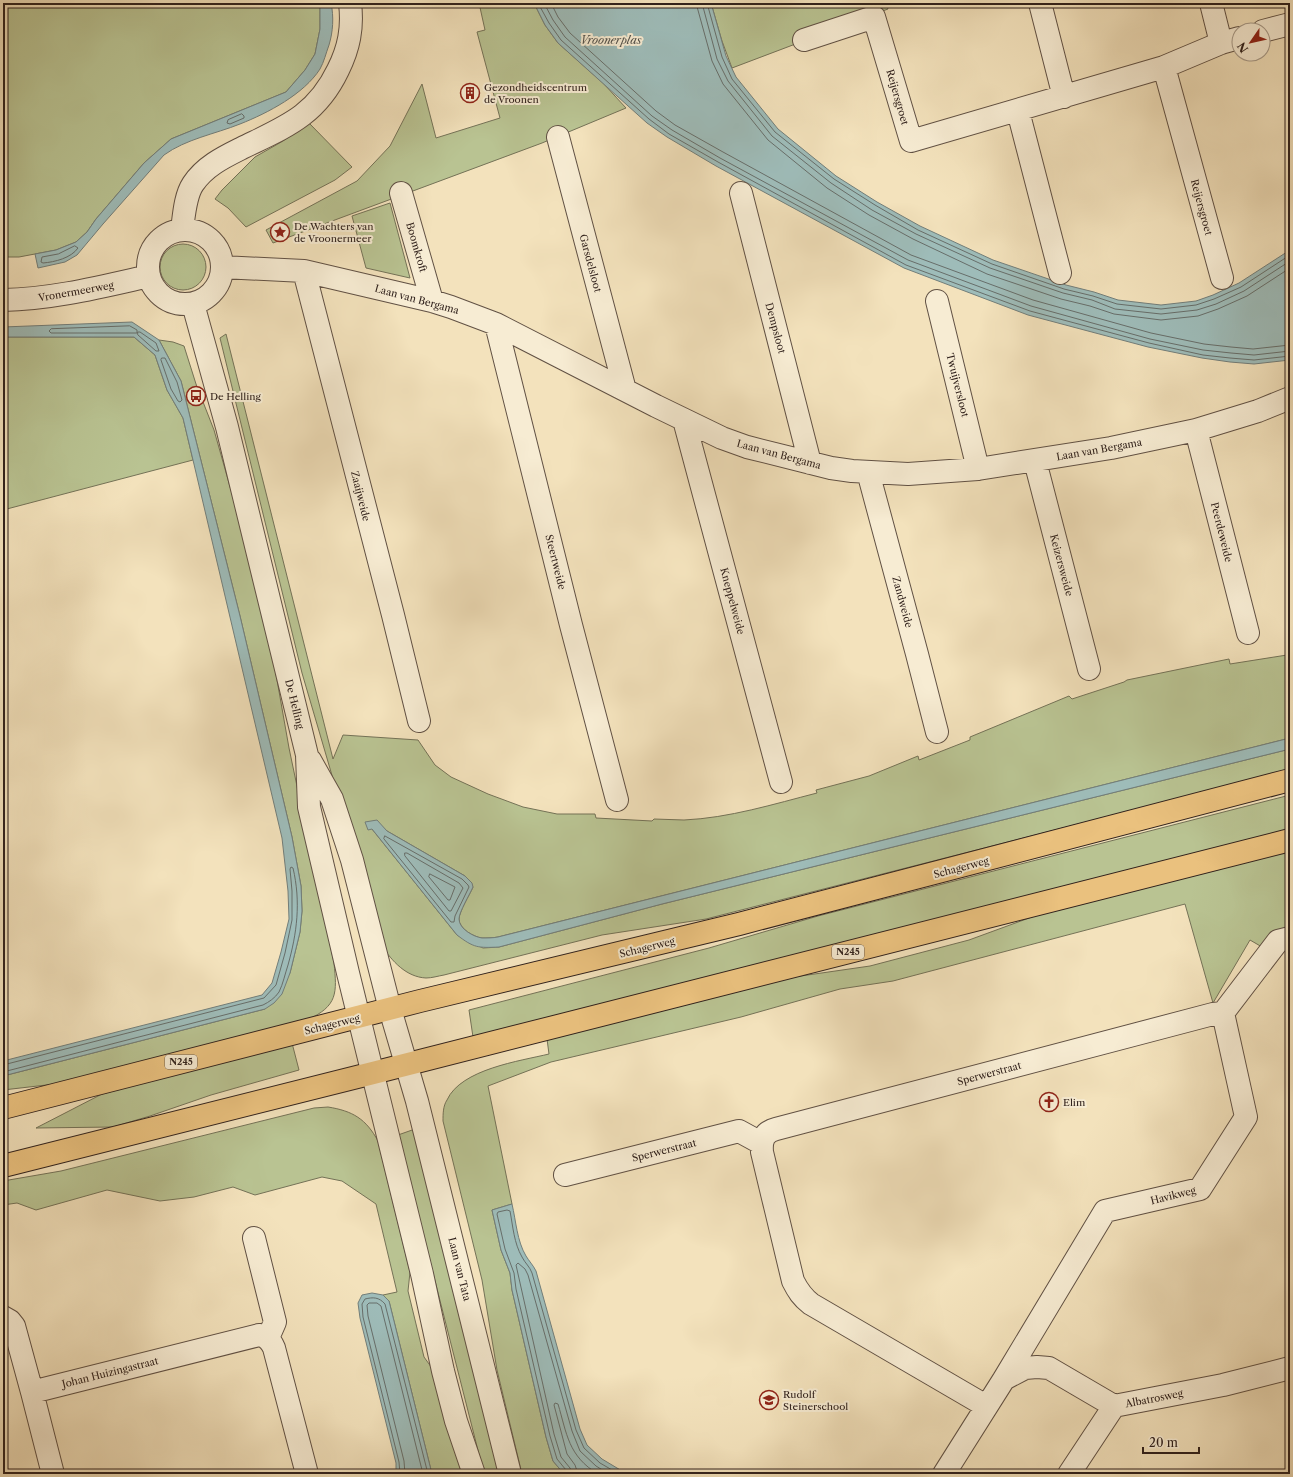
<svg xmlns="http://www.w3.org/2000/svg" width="1293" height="1477" font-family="'Libre Caslon Text',serif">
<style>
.green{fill:#b9c392;stroke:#747257}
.water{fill:#9ebcb9;stroke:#727e7a}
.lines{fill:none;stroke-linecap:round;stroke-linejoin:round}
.shore{stroke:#676e6a;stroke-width:1}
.minor-casing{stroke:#615144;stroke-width:24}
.major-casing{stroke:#30211c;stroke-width:24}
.minor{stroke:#f7ecd3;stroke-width:22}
.major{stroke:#eac17e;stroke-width:22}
.labels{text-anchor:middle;stroke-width:4;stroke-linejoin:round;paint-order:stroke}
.shield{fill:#f7ecd3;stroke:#6c5e53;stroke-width:1}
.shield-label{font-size:9px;font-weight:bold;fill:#30211c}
.poi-label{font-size:10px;fill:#30211c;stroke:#f7ecd3;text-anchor:start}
.street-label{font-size:10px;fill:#30211c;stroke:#f7ecd3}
.water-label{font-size:11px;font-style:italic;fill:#51504b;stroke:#f7ecd3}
</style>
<rect width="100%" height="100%" fill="#f3e2bc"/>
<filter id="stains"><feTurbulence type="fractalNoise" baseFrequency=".005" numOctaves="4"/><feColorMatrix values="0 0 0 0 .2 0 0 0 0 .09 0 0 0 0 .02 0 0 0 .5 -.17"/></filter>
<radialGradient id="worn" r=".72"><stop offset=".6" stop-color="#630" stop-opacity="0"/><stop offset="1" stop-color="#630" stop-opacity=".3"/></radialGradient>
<!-- green -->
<path class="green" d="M3,3H320V29L315,54L305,70L286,92L171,139L144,163L96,219L87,232L76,242L56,250L19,257H3Z
M479,3H534L545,25L558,43L603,83L626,108L542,143L273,243L266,230L357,181L390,146L422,84L436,138L500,118L477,32L485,30Z
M711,3H886L888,9L732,68L722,41Z
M309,123L352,167L335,180L246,227L228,208L215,199L222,190L255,157L283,141Z
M390,203L410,278L366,268L352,216Z
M160 267a23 23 0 1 1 46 0a23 23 0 1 1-46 0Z
M226,334L333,759L343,735L418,740L435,765L451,777L488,794L523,807L557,814H595L596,818L652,821L654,819C664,819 674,820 684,820C729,818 774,804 817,793L816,790L869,776L918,756L919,760L970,740V737L1069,696L1072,699L1124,682L1127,680L1229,659L1230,664L1287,655V650L1290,649V738L498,937C493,938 487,938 482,938C474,937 459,929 459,919C459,912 470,894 473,887L465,876L387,831L382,827L372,829L457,935L483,948L499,947L662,904L1290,749V770L706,919L602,935L444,975C438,976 432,978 426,978C406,977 392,961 382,946L302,673L220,338Z
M3,337H134L155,355L167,390L183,418L193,460L3,510Z
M159,340L173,342L184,346L196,384L214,430L236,508L274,663L289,748L334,963C337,993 338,1006 307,1020L55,1084L3,1090V1076L265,1009L290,973L300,932L302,911L301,886L292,837L240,616L181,381Z
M1290,795V829L1149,866L473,1037L469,1010L709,948L818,916Z
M1290,850V929L1262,947L1250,940L1213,1003L1185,904L893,981L840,989L741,1017L551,1062L488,1086L512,1204L492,1210L501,1250L510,1273L512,1290L546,1437L553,1461L564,1474H522L497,1370L482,1280L443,1121C443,1114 443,1106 447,1100C461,1069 520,1061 549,1054L547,1039L780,979L870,966L969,940L1040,914Z
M292,1043L299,1070L211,1095L150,1116L113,1127L36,1128L102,1094Z
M328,1107C353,1111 366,1119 378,1141L410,1272L408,1291L424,1357L437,1375L470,1474H432L389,1301L383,1295L397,1292L376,1204L342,1181L322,1177L255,1195L233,1187L194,1197L160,1201L107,1190L36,1210L17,1203L3,1205V1181L61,1171L314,1108Z
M415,1129L501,1474H484L398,1135Z"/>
<!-- water -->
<path class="water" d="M320,3H331C334,17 333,32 329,45C326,53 324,62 320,69C304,94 268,113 240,124C215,134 186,139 164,155L103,224L77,255L65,262L38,268L35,254L56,250L76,242L87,232L96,219L144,163L171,139L286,92L305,70L315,54L320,29Z
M534,3H711L726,56L736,77L778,129L836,176L877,202L920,226L993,260L1066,285L1094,292L1118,300L1161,305L1196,301L1213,295L1239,283L1290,250V360L1254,364L1230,362L1202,358L1148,347L1028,315L904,268L716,166L667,137L647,123L558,43L545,25Z
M132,322L159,340L181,381L240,616L292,837L301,886L302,911L300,932L290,973L282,994L274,1003L265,1009L3,1076V1061L262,995L272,983L281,952L289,919L288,891L282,838L193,460L183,418L167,390L155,355L134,337H3V327Z
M1290,738V749L662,904L499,947C478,948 474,948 457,935L372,829L368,830L365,822L377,820L387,831L465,876L472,883L473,887C470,894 459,912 459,919C459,929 474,937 482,938C487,938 493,938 498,937Z
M512,1204C516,1221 517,1241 526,1256C529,1261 533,1265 536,1271L580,1429L587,1445L602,1459L627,1474H564L553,1461L546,1437L512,1290L510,1273L501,1250L492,1210Z
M372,1293L383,1295L389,1301L432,1474H396V1463L360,1318L358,1303L362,1295Z"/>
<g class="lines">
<!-- shore -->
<path class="shore" d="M538,3L549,23L561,40L649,119L669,134L718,162L906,265L1030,311L1149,343L1203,355L1230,358L1254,360L1290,356
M544,3L553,20L565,37L652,116L672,130L720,158L908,260L1031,306L1150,339L1203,350L1231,353L1254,355L1290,351
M551,3L558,17L570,33L656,111L675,125L723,152L911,255L1033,300L1151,333L1204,344L1231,347L1253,349L1290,345
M696,3L712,61L723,84L768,140L827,188L869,215L913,239L987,274L1061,299L1090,306L1114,314L1161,320L1198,316L1218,309L1247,296L1290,268
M702,3L717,59L728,81L772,136L831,183L872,210L916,234L990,268L1063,293L1092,300L1115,309L1161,314L1197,310L1216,304L1244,291L1290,261
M707,3L722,57L732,79L775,132L834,179L875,205L918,230L992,264L1064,289L1093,296L1117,304L1161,309L1196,305L1214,299L1241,287L1290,255
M242,114L244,116V118L230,124L227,123L228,120Z
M75,246L78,248C71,258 55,262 43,263L41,262L42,257L58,254Z
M130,326L137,330V333H51L49,331L51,329Z
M138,332H140L156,343L159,351H156L138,335Z
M162,358H165L177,382L182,400L180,402L178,401L171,389L161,360Z
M385,836L462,879L468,885L469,887L455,916L454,922H451L384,839Z
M405,853H407L459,883L463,888L451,911H449L405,856Z
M430,874L455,887L450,900H448L429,877Z
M3,1065L264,998L276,985L285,953L292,920V891L290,869L291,867L293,868C301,902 297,933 288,965C285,974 283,984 279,992C275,998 269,1002 263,1005L3,1072
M400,1474L399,1462L363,1317L362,1304L365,1299C373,1297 379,1297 385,1304L428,1474
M405,1474L404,1461L368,1316L367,1305L369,1303H377L381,1306L423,1474
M567,1474L566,1470L557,1459L550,1436L516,1289L514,1273L505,1249L497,1214L498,1212L507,1210L510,1211C513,1227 514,1243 522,1257C525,1263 530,1267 532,1273L576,1430L584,1448L600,1463L619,1474
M572,1474L570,1468L561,1457L554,1434L516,1265L518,1263L525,1269L528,1275L572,1431L580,1451L596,1466L609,1474
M578,1474L575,1465L567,1454L554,1405L555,1403L558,1404C567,1434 568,1456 598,1474"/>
<defs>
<path id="minor" d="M1040,3L1064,97
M1211,3L1221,43
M1263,31L1290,24
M804,40L874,17L911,141L1164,67L1221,43L1239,38
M1164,67L1222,278
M1018,111L1060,273
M558,137L625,390
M401,193L432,301
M741,193L810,463
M182,230C184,215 185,196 193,184C205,166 224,157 242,148C285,127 316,116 338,70C349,48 353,28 350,3
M148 267a37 37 0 1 1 74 0a37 37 0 1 1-74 0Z
M222,267L304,271L432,301L451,307L496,324L656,406L722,438L747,447L831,468L852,471L908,474L978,469L1111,448L1196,430L1258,411L1290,398
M304,271L393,615L419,721
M3,300C53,299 100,287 149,276
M937,301L978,469
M193,304L227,427L307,755L309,807L348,973L422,1274L443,1371L456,1421L474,1474
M496,324L571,625L617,800
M684,420L781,782
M1196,430L1248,633
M1035,461L1089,669
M868,472L917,654L937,732
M310,760L332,799L352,860L390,1009L417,1101L510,1474
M565,1175L739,1131L761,1143
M254,1238L275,1322L268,1338
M3,1317L10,1321L14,1326L32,1392L259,1335C267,1336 271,1341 274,1348L307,1474
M1004,1379L1025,1368L1037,1367L1049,1368L1114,1406L1223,1385L1290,1368
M32,1392L53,1474
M986,1406L811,1304C802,1297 798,1291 793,1281L762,1152C761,1140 764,1132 776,1129L1213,1014L1223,1013
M944,1474L1004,1379L1105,1211L1200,1189L1246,1117L1223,1013L1278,941L1290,938
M1069,1474L1114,1406"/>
<path id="major" d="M3,1108L420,1001L739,924L1290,780
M3,1166L373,1073L1290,840"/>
</defs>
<!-- minor casing -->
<use href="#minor" class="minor-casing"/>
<!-- major casing -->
<use href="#major" class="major-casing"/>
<!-- minor -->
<use href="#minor" class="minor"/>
<!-- major -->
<use href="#major" class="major"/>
</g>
<!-- icons -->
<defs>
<symbol id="building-ring" viewBox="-11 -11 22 22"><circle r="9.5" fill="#f7ecd3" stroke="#8f2418" stroke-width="1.5"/><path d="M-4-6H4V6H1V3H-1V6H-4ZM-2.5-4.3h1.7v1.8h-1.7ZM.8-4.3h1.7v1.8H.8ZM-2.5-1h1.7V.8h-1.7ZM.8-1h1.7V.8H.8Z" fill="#8f2418"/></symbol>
<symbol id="sight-ring" viewBox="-11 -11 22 22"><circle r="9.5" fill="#f7ecd3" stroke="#8f2418" stroke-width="1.5"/><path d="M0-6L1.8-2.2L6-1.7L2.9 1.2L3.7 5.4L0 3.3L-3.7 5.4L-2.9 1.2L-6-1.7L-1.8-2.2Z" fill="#8f2418"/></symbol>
<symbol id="bus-ring" viewBox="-11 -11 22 22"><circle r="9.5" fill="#f7ecd3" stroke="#8f2418" stroke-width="1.5"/><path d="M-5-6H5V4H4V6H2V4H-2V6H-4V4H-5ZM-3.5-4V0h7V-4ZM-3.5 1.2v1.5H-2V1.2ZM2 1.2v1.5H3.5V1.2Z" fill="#8f2418"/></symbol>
<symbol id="church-ring" viewBox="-11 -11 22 22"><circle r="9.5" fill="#f7ecd3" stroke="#8f2418" stroke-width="1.5"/><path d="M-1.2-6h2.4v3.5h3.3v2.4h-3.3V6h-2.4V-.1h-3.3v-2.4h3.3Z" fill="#8f2418"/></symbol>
<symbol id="school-ring" viewBox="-11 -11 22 22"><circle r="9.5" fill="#f7ecd3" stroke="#8f2418" stroke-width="1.5"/><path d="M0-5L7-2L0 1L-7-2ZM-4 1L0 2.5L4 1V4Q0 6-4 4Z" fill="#8f2418"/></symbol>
</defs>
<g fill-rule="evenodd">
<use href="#building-ring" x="459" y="82" width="22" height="22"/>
<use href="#sight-ring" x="269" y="221" width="22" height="22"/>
<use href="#bus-ring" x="185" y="385" width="22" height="22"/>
<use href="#church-ring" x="1038" y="1091" width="22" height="22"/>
<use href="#school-ring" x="758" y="1389" width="22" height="22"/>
</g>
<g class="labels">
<!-- shield labels -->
<g class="shield">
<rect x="832" y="945" width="32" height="14" rx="3"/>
<rect x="165" y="1055" width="32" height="14" rx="3"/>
</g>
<g class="shield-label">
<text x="848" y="955">N245</text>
<text x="181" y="1065">N245</text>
</g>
<!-- poi labels -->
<g class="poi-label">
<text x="484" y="91">Gezondheidscentrum<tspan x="484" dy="12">de Vroonen</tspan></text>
<text x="294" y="230">De Wachters van<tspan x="294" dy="12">de Vroonermeer</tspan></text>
<text x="210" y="400">De Helling</text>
<text x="1063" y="1106">Elim</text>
<text x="783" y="1398">Rudolf<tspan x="783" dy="12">Steinerschool</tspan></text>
</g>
<!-- street labels -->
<g class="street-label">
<text transform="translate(898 97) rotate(74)" y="4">Reijersgroet</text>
<text transform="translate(1202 207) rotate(75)" y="4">Reijersgroet</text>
<text transform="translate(417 247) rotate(74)" y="4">Boomkroft</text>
<text transform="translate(591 263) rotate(75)" y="4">Garsdelsloot</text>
<text transform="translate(76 291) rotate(-10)" y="4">Vronermeerweg</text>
<text transform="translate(417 299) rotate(15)" y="4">Laan van Bergama</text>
<text transform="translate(776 328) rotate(75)" y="4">Dempsloot</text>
<text transform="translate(958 385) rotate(76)" y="4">Twuijversloot</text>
<text transform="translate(1099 449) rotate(-10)" y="4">Laan van Bergama</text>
<text transform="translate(779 454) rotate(15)" y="4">Laan van Bergama</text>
<text transform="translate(361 496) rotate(76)" y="4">Zaaijweide</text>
<text transform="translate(1222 532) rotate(76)" y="4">Peerdeweide</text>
<text transform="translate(556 562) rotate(76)" y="4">Steertweide</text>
<text transform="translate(1062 565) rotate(75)" y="4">Keizersweide</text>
<text transform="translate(733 601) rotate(75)" y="4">Kneppelweide</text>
<text transform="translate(903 602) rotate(75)" y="4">Zandweide</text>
<text transform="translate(295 704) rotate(76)" y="4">De Helling</text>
<text transform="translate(961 867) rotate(-15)" y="4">Schagerweg</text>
<text transform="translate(647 947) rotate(-14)" y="4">Schagerweg</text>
<text transform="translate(332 1024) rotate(-14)" y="4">Schagerweg</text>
<text transform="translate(989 1073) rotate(-15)" y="4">Sperwerstraat</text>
<text transform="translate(664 1150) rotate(-14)" y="4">Sperwerstraat</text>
<text transform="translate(1173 1195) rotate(-14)" y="4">Havikweg</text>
<text transform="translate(460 1269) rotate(76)" y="4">Laan van Tata</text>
<text transform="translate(110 1372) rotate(-14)" y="4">Johan Huizingastraat</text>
<text transform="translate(1154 1398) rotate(-11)" y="4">Albatrosweg</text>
</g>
<!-- water labels -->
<g class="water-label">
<text x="611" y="44">Vroonerplas</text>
</g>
</g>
<!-- margin -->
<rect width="1293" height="1477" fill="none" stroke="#f3e2bc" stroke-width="16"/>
<rect x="4" y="4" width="1285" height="1469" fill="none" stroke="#30211c" stroke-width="2"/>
<rect x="8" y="8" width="1277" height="1461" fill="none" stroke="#30211c"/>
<!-- north arrow -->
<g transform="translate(1251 42) rotate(236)"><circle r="19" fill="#f7ecd3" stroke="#a79b8a"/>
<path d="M0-3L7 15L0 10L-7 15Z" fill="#8f2418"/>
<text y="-6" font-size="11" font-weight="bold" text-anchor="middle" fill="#30211c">N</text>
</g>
<!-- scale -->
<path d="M1143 1447v6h56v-6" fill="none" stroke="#30211c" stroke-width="2"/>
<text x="1149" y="1447" font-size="12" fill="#30211c" stroke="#f7ecd3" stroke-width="3" paint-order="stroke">20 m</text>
<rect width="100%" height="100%" filter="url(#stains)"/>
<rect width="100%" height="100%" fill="url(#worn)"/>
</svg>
